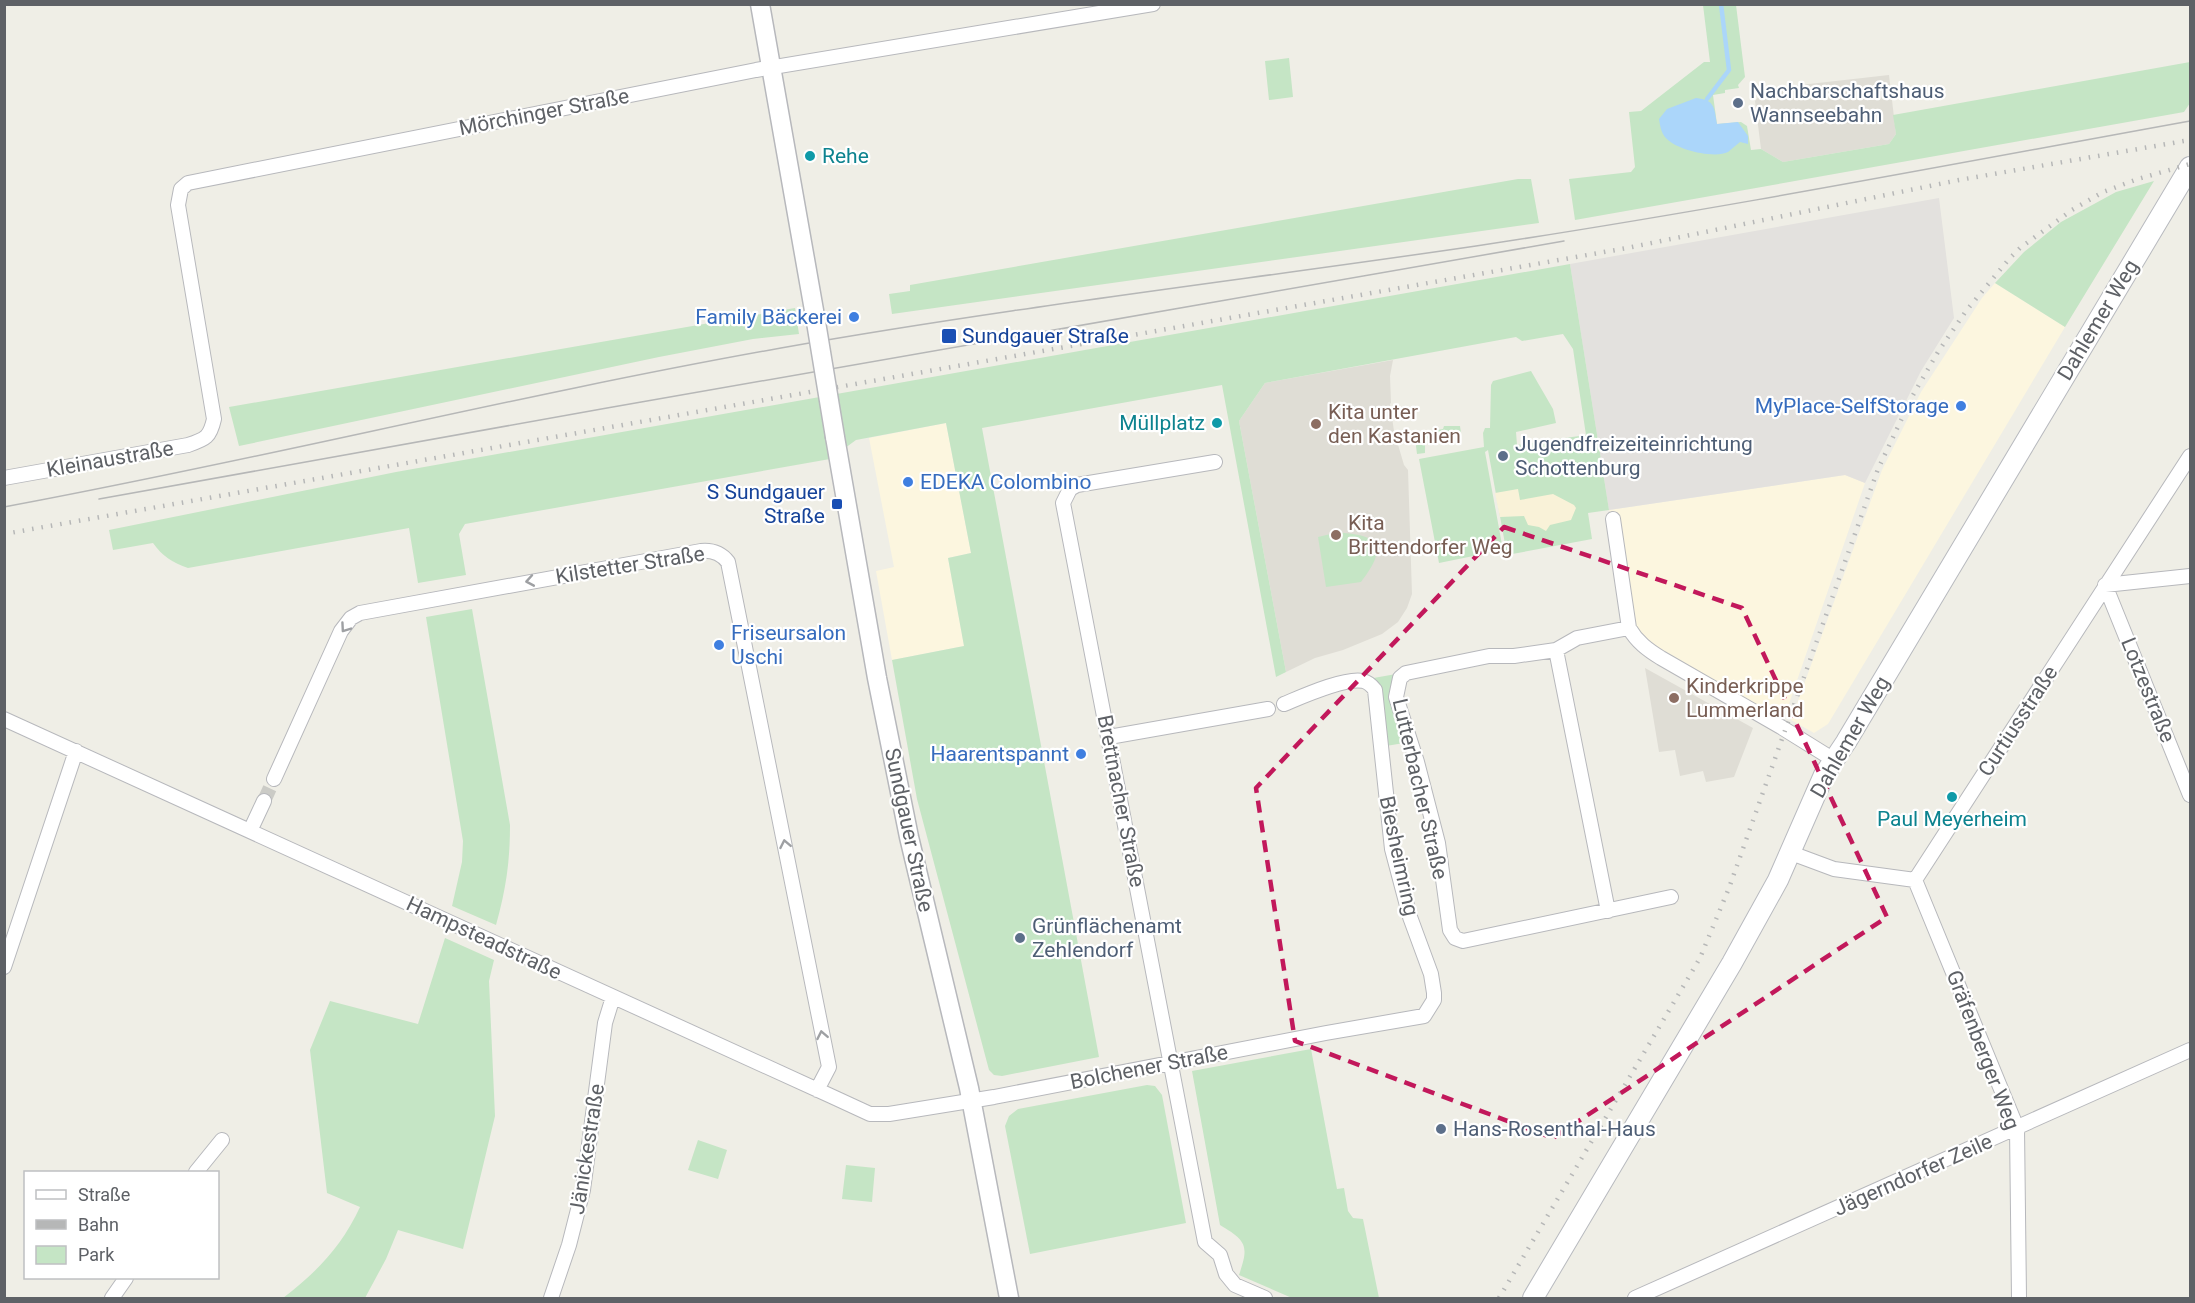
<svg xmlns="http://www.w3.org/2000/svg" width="2195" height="1303" font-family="Roboto,sans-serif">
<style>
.commercial{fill:#fcf6df}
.industrial{fill:#e3e1de}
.education{fill:#dfddd5}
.green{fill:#c5e5c5}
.sand{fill:#f9f2d8}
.water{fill:#abd6fa}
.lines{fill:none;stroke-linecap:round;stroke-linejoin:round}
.stream{stroke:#abd6fa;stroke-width:4.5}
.minor-tunnel{stroke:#cbcbc6;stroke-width:14;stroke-dasharray:14 7;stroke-linecap:butt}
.minor-casing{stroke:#b7b8bc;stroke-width:16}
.tertiary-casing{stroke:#b7b8bc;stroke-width:21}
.secondary-casing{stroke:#b8babf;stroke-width:22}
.minor{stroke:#fff;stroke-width:14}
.tertiary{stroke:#fff;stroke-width:18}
.secondary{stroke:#fff;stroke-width:20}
.tram{stroke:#b6b7b7;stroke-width:1.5}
.rail{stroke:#b6b7b7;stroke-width:4.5;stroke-dasharray:1.5 8;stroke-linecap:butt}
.tertiary-bridge-casing{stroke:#b7b8bc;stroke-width:21;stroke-linecap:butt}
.tertiary-bridge{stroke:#fff;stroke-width:18}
.oneway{stroke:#9ea0a3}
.marked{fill:none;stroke:#c2185b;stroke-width:4.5;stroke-dasharray:12 8;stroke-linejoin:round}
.service-dot{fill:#5c6f8a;stroke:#fff;stroke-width:2}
.culture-dot{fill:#0f9aa8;stroke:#fff;stroke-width:2}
.shop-dot{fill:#3f7fe0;stroke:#fff;stroke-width:2}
.transit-dot{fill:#1a4fb4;stroke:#fff;stroke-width:2}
.education-dot{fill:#8d6e63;stroke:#fff;stroke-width:2}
.labels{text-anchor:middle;stroke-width:4.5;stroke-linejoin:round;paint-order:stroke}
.service-label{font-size:21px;fill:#4e5e75;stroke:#fff;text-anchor:start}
.street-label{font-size:21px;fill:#5e6166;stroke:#fff}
.culture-label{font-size:21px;fill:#0d838f;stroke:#fff;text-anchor:start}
.shop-label{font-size:21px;fill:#366cbe;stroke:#fff;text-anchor:end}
.transit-label{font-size:21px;fill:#164399;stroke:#fff;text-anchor:start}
.education-label{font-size:21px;fill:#785e54;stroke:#fff;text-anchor:start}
</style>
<rect width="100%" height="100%" fill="#efeee6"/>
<!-- commercial -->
<path class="commercial" d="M1995,283L2065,327L1828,724L1814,733L1791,720L1882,470L1921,392L1982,298Z
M946,423L971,553L948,558L964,646L892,660L876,571L894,567L869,438Z
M1845,475L1865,483L1781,727L1634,636L1613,519L1609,510Z"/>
<!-- industrial -->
<path class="industrial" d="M1939,198L1954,318L1921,371L1865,483L1845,475L1609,510L1570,264Z"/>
<!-- education -->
<path class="education" d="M1889,75L1896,134L1889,144L1783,162L1761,149L1755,101L1765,89Z
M1393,360L1390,376L1391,403L1390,404L1394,431L1404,465L1408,470L1412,594L1407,608L1398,622L1382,634L1343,650L1315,658L1286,672L1239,421L1265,383Z
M1645,668L1753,728L1734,777L1706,782L1703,771L1680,776L1675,750L1659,752Z"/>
<!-- green -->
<path class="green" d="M1703,5H1736L1745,77L1738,85L1739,88L1725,90V93L1713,95L1717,124L1741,122L1747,126L1751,150L1761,149L1783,162L1889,144L1896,134L1893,115L2190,62V103L2184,112L1575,220L1569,179L1631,172L1635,167L1629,112L1641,111L1704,62H1710Z
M1289,58L1293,97L1269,100L1265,61Z
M1518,179H1531L1539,223L892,314L889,294L910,291V285Z
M2154,181L2065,327L1995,283L2024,252L2061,222L2116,192Z
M1570,264L1609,510L1588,513L1592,539L1507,555L1488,450L1485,452L1503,550L1439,563L1419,459L1484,447L1483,433L1485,428H1490L1491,385L1493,381L1531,371L1553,409L1556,423L1516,432L1517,445L1586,435L1573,349L1563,334L1522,341L1516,337L1265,383L1239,421L1286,672L1276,677L1222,385L982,428L1099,1057L1002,1076L994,1075L989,1070L917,799L892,660L964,646L948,558L971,553L946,423L856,440L830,459L465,524L459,534L466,575L418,583L409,528L188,568C173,563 162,556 153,543L113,550L109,530L396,472Z
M795,308L799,334L753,339L659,357L239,446L229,407Z
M1444,426H1460L1461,433L1425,439V453L1417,454L1416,446L1421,433L1443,429Z
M1339,532C1348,534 1364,534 1371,540C1386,550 1368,572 1361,582L1326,587L1318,537Z
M472,609L510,825C510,862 506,889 496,925L452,906L462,862L463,841L426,617Z
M1396,674C1386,696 1396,721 1404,743L1386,746L1385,720L1379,690L1368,679Z
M445,938L494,960L489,981L495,1116L463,1249L398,1230L386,1259L365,1298H283C316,1273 342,1246 360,1207L327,1193L310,1050L330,1001L418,1024Z
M1311,1049L1337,1189L1344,1188L1348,1211L1353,1218L1363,1219L1379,1298H1292L1239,1275C1249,1246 1247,1241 1220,1225L1192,1071Z
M1147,1085L1155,1086L1162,1095L1186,1223L1030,1254L1005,1126L1009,1116L1018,1109Z
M698,1140L727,1150L718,1179L688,1170Z
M846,1165L875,1168L872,1202L842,1199Z"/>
<!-- sand -->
<path class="sand" d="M1518,489L1520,500L1553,494L1574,505L1576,508L1571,520L1550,525L1546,531L1539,527L1528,525L1524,516L1500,517L1495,493Z"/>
<!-- water -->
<path class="water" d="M1696,98C1715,100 1714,107 1717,124L1738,122L1748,136V144L1740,142C1736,145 1732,149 1728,152C1715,159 1675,150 1665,137C1661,132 1660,125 1659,119L1667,109Z"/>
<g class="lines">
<!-- stream -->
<path class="stream" d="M1707,99L1729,70L1721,4"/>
<!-- minor-tunnel -->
<path class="minor-tunnel" d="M264,801L274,779"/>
<defs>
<path id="minor" d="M1215,462L1077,485L1070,489L1063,503L1205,1242L1220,1255L1226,1274L1235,1285L1265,1298
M4,478L188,445C206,439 210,437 214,419L178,205L181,189L188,183L756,70L1153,4
M1613,519L1629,628C1637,642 1648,650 1661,658L1781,727L1834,760
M2190,576L2105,585L2190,795
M1629,628L1577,638L1556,650L1514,656H1489L1406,673L1400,678L1396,697L1417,762L1438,843L1450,930L1455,938L1463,941L1671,897
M1556,650L1608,911
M4,719L831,1096L870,1114H889L994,1097L1326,1033L1424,1016L1434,1000V993L1431,974L1410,917L1392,849L1375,690C1372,686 1368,682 1363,681C1345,677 1301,697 1284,704
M1109,737L1268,709
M274,779L341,631L351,618L360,613L701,551C712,550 721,553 728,562L829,1067L817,1090
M250,831L264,801
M1791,853L1834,869L1915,880L2190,456
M1915,880L2017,1128L2019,1298
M4,967L76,751
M196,1172L222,1140
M112,1298L126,1278
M551,1298L569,1245L583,1190L605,1023L613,997
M1635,1298L2190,1050"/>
<path id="tertiary" d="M760,4L815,316
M835,437L877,678L909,837L969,1088L1009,1298"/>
<path id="secondary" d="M1533,1298L1732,963L1778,880L1824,775L1846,742L2190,167"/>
</defs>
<!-- minor casing -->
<use href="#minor" class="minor-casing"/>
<!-- tertiary casing -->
<use href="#tertiary" class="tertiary-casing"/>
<!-- secondary casing -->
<use href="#secondary" class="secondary-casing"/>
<!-- minor -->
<use href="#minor" class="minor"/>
<!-- tertiary -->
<use href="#tertiary" class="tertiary"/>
<!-- secondary -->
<use href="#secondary" class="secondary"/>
<!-- tram -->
<path class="tram" d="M99,499L607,408L1564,241
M4,507C264,459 521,394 781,348C1012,307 1244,280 1476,246C1715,210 1953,164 2190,121"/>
<!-- rail -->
<path class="rail" d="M4,534L1627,248L1959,180L2190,140
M1499,1298L1700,958L1729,888L1878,469L1913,395L1938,352L1966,311L2009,259L2020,248L2072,210L2103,192L2138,179L2190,164"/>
<defs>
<path id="tertiary-bridge" d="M815,316L835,437"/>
</defs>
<!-- tertiary-bridge casing -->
<use href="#tertiary-bridge" class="tertiary-bridge-casing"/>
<!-- tertiary-bridge -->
<use href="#tertiary-bridge" class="tertiary-bridge"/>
</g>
<!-- one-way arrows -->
<defs><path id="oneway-chevron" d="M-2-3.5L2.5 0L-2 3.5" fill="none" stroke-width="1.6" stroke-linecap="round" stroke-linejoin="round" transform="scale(1.5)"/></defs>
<g class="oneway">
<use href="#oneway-chevron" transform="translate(530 581) rotate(170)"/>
<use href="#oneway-chevron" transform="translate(345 628) rotate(125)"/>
<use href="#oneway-chevron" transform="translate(785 844) rotate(-101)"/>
<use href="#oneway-chevron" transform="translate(822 1035) rotate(-101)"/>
</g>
<!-- marked area -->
<path class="marked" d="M1504,527L1742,608L1887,917L1553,1138L1295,1041L1256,788Z"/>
<!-- markers -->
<g class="service-dot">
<circle cx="1738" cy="103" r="6"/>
<circle cx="1503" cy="456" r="6"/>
<circle cx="1020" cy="938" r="6"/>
<circle cx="1441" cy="1129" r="6"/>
</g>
<g class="culture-dot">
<circle cx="810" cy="156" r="6"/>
<circle cx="1217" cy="423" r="6"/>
<circle cx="1952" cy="797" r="6"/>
</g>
<g class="shop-dot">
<circle cx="854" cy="317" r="6"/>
<circle cx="1961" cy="406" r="6"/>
<circle cx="908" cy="482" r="6"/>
<circle cx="719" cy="645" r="6"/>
<circle cx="1081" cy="754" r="6"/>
</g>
<g class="transit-dot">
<rect x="941" y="328" width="16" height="16" rx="3"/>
<rect x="831" y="498" width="12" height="12" rx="3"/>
</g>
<g class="education-dot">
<circle cx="1316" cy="424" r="6"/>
<circle cx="1336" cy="535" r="6"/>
<circle cx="1674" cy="698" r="6"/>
</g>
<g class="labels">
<!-- service labels -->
<g class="service-label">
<text x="1750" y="98">Nachbarschaftshaus<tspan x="1750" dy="24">Wannseebahn</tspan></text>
<text x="1515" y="451">Jugendfreizeiteinrichtung<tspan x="1515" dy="24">Schottenburg</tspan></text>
<text x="1032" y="933">Grünflächenamt<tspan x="1032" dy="24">Zehlendorf</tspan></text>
<text x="1453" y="1136">Hans-Rosenthal-Haus</text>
</g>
<!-- street labels -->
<g class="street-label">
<text transform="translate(544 112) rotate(-11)" y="7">Mörchinger Straße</text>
<text transform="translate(2098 320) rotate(-59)" y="7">Dahlemer Weg</text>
<text transform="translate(110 459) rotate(-10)" y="7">Kleinaustraße</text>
<text transform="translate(630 565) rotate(-9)" y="7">Kilstetter Straße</text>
<text transform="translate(2148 690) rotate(68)" y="7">Lotzestraße</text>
<text transform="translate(2018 721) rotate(-57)" y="7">Curtiusstraße</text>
<text transform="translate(1850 737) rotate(-60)" y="7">Dahlemer Weg</text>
<text transform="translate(1420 789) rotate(77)" y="7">Lutterbacher Straße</text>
<text transform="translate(1121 801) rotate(79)" y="7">Brettnacher Straße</text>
<text transform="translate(909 830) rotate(78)" y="7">Sundgauer Straße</text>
<text transform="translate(1399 856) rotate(78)" y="7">Biesheimring</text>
<text transform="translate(484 938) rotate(25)" y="7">Hampsteadstraße</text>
<text transform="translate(1983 1050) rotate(69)" y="7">Gräfenberger Weg</text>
<text transform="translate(1149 1067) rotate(-11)" y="7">Bolchener Straße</text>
<text transform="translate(587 1149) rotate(-81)" y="7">Jänickestraße</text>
<text transform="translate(1913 1175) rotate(-24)" y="7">Jägerndorfer Zeile</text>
</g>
<!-- culture labels -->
<g class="culture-label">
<text x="822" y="163">Rehe</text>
<text x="1205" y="430" text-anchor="end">Müllplatz</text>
<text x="1952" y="826" text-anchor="middle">Paul Meyerheim</text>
</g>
<!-- shop labels -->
<g class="shop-label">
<text x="842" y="324">Family Bäckerei</text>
<text x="1949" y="413">MyPlace-SelfStorage</text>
<text x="920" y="489" text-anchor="start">EDEKA Colombino</text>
<text x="731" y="640" text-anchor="start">Friseursalon<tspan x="731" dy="24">Uschi</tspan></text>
<text x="1069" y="761">Haarentspannt</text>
</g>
<!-- transit labels -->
<g class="transit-label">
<text x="962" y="343">Sundgauer Straße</text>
<text x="825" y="499" text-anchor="end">S Sundgauer<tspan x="825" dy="24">Straße</tspan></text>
</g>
<!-- education labels -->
<g class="education-label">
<text x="1328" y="419">Kita unter<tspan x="1328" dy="24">den Kastanien</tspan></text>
<text x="1348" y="530">Kita<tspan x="1348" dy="24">Brittendorfer Weg</tspan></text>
<text x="1686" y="693">Kinderkrippe<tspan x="1686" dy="24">Lummerland</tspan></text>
</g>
</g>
<!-- border -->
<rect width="2195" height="1303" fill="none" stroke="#5e6166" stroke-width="12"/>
<!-- legend -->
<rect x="24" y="1171" width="195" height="108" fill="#ffffff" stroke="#bfc0c2" stroke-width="1.5"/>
<rect x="36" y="1190" width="30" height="9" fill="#ffffff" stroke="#bfc0c2" stroke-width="1.5"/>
<text x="78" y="1201" font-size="18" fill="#5e6166">Straße</text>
<rect x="36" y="1220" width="30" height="9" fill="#b6b7b7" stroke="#bfc0c2" stroke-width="1.5"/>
<text x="78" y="1231" font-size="18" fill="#5e6166">Bahn</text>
<rect x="36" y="1246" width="30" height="18" fill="#c5e5c5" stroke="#bfc0c2" stroke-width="1.5"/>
<text x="78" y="1261" font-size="18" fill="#5e6166">Park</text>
</svg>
